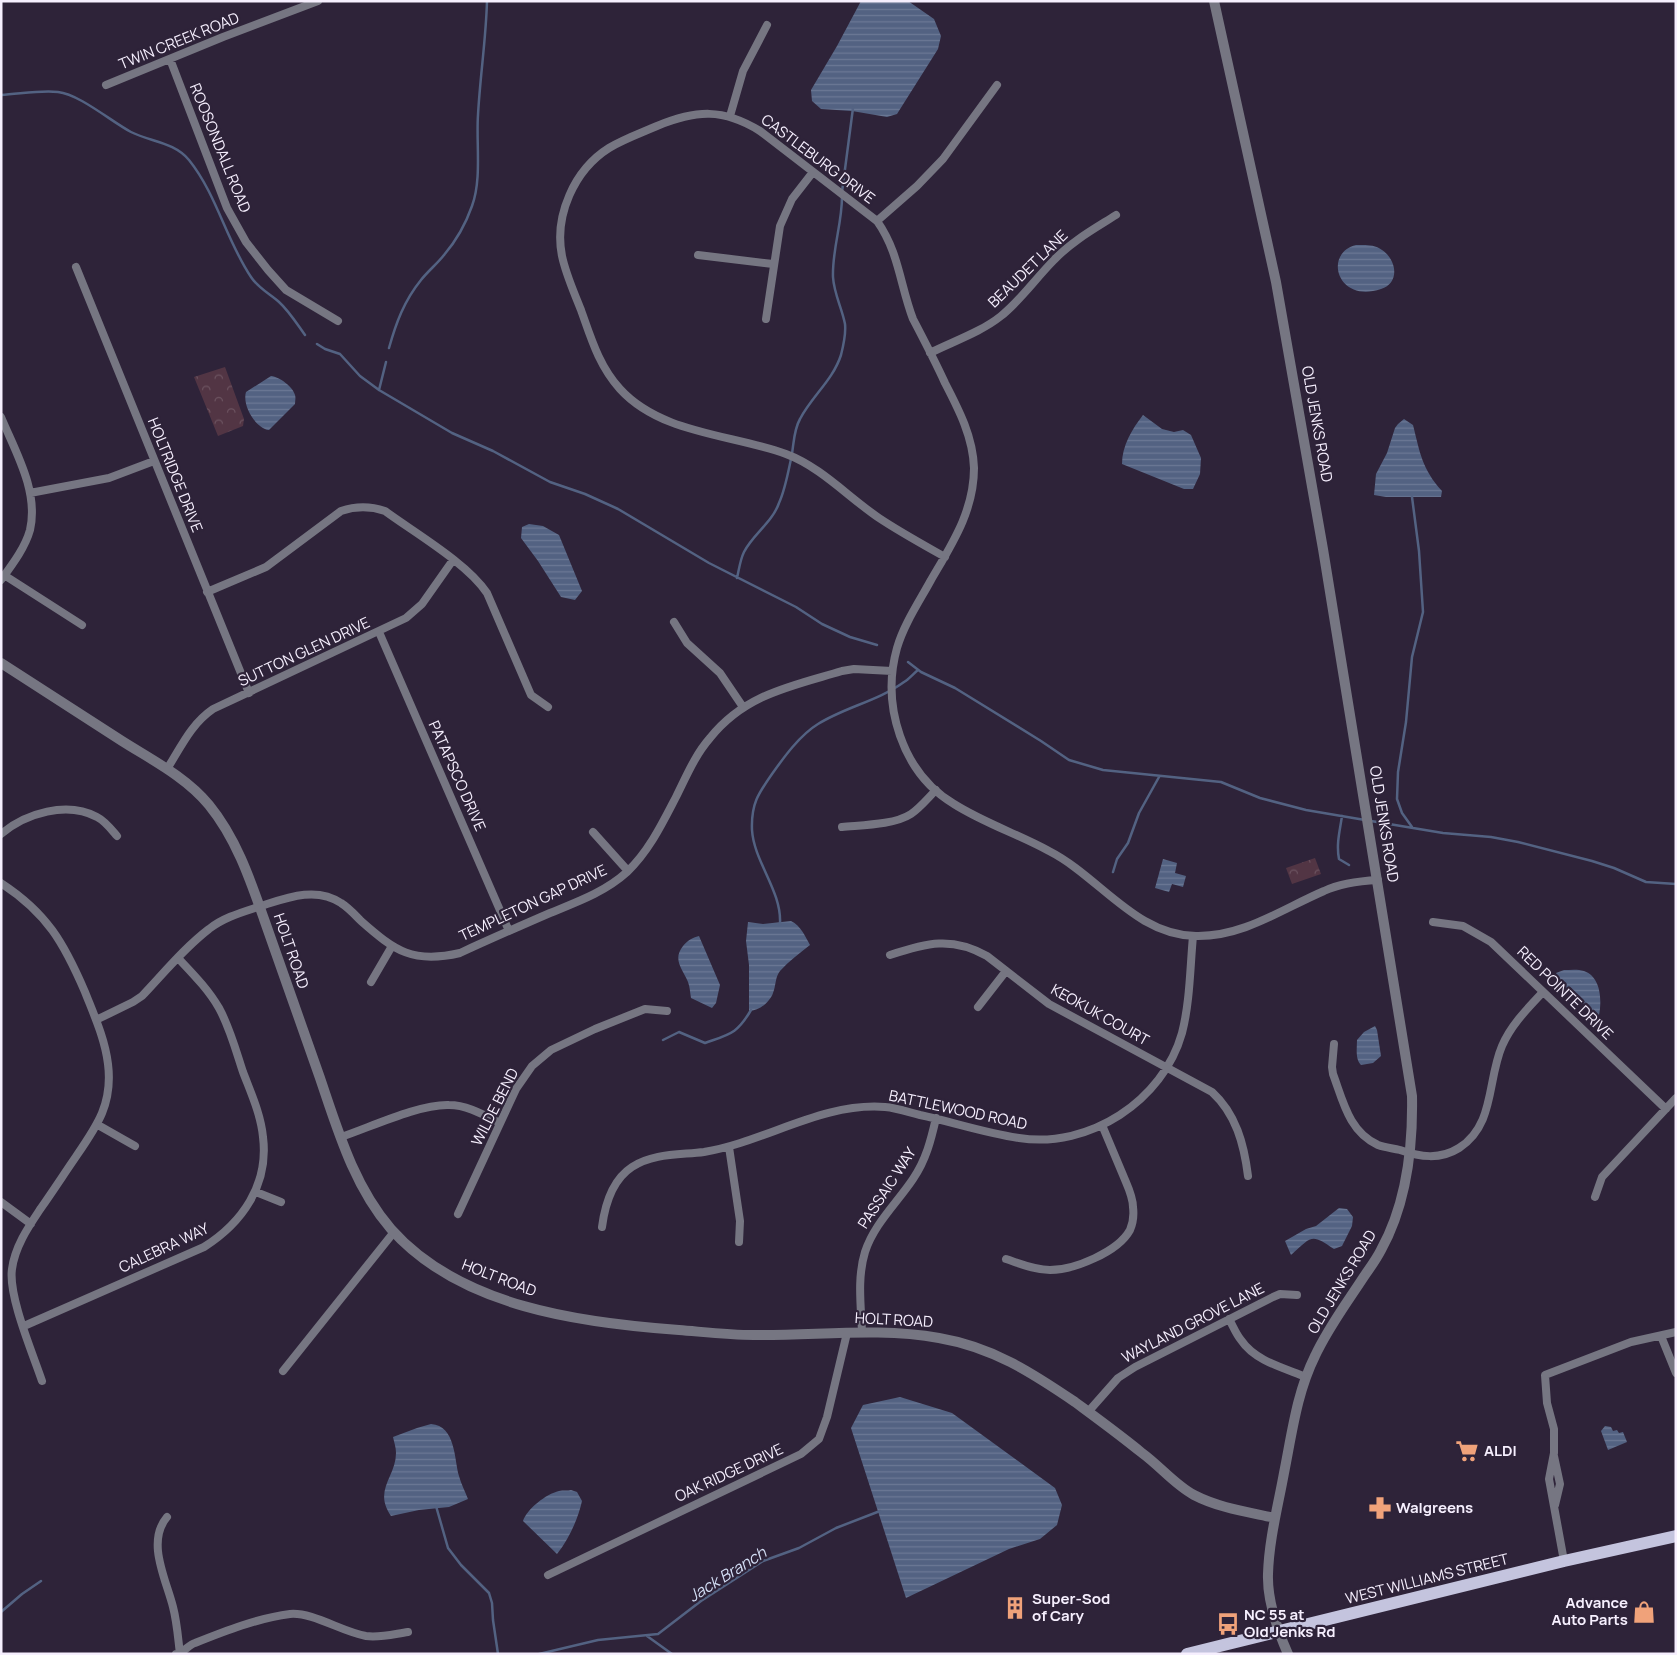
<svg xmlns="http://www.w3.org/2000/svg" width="1677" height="1655" font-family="Manrope,sans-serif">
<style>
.park{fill:url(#park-crowns)}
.water{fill:url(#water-rules)}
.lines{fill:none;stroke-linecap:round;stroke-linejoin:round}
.stream{stroke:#536282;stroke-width:2.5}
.minor{stroke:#767682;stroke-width:8}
.tertiary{stroke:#767682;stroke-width:10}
.primary{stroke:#c4c4de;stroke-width:12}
.labels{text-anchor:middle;stroke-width:4.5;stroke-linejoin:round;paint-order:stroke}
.street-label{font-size:15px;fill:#f6effe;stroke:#2e2339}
.poi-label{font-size:15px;font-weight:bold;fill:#f6effe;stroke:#2e2339;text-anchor:start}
.water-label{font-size:16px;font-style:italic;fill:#d3def5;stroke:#2e2339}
</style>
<defs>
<pattern id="park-crowns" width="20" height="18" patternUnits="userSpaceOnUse" patternTransform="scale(1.25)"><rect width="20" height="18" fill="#523544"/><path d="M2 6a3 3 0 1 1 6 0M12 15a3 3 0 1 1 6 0" fill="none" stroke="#6c5360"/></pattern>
<pattern id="water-rules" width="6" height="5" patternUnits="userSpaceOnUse" patternTransform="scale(1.25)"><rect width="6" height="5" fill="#536282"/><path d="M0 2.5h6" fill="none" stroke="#6c7995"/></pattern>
</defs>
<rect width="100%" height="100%" fill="#2e2339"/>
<!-- park -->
<path class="park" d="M225,367L244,419L243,426L218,436L194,377Z
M1315,858L1321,874L1292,884L1286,868Z"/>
<!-- water -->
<path class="water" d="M861,1H908L934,19L941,36L938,49L897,114L887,117L852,111L821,109L812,101L811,90L837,46Z
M1356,245C1365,245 1374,244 1382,250C1397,260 1400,283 1381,289C1337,304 1323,253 1356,245Z
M271,376C280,377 293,387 295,395C296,398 295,401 295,404L269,430C255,428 242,405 246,392Z
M1143,415L1162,429L1174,432L1183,430L1191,435L1201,458L1200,474L1193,489H1184L1122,464C1122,446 1132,429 1143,415Z
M1404,419L1413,425C1420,453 1422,469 1442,491L1441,497H1386L1374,495L1376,474L1387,453L1395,428L1398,424Z
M529,524L543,526L559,535L582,591L575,600L561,597L538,561L521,538L522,527Z
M1163,859L1177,863L1175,873L1186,876L1183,887L1172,884L1169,892L1155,888Z
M791,921C801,926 805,936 810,945C800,953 789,961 780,971C775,977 776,986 773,993C770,1002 759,1011 749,1011V965L746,941L748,922L763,924Z
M699,936L720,985L716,1003L712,1008L691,998C690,993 690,987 688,982C683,969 672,960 683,946C688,940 692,938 699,936Z
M1564,970C1570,970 1578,969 1584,971C1601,977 1602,1000 1599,1015L1594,1014L1559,981L1556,973Z
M1375,1026L1377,1030L1381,1056L1373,1063L1361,1065C1355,1059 1357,1048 1357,1040L1364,1032Z
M1339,1208L1347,1209L1353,1217L1352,1226L1342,1246L1334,1249C1311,1233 1312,1236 1291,1255L1285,1241L1306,1229L1316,1226Z
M900,1397L952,1413L1055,1488L1062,1505L1057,1525L1040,1539L1009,1549L906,1598L851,1428L863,1405Z
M431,1424C456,1426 454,1459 459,1476C461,1484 465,1491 468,1499L449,1507L419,1510L391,1516C373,1490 396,1477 396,1453C396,1447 394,1442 393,1437L417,1428Z
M1605,1426L1611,1427L1613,1431L1617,1430L1619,1433L1623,1432L1627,1442L1608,1450L1601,1431Z
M571,1490L577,1492L582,1501C578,1519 569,1539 557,1554L523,1521C527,1509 546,1494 559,1491C563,1490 568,1491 571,1490Z"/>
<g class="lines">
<!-- stream -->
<path class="stream" d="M1,95C20,94 40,90 58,92C79,94 112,122 131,132C151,142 174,142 189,160C217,195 226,240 251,277C258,288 270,294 279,302C289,311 297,324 305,335
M842,192L853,108
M317,344L325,349L340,354L360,376L379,390L452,433L493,451L550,482L585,494L618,509L709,563L796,607L822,624L850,637L877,645
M389,348C396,323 404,301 421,280C428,271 437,264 444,255C456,241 466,223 472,206C482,179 476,143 478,115C480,77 486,39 487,1
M379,390L386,362
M1412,497L1419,551L1423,612L1412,657L1406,722L1398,772L1397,799L1402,813L1412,827
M737,578C739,570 740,560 744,552C753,534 772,523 779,503C785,490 788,473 791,459C794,446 793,431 800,419C812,396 833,380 841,355C843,347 846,333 845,324C842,308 834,294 833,277C832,250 842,224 842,197
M908,662L921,672L955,688L1041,741L1069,760L1103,770L1221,782L1260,798L1306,810L1365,820
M1342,816C1340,830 1336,844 1339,859L1349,865
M1371,821L1443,833L1491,837L1518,842L1592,861L1614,868L1646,882L1676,884
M1113,872L1117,859L1128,843L1139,813L1159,777
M780,924C782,891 754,862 752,830C751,804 758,794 772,774C784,757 800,735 818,724C845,707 878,701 904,682C909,679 913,674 918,670
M663,1040L679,1032L705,1043C730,1034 737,1034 751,1010
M436,1506L448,1548L461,1565L489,1593L492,1603L493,1620L498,1654
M1,1612L22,1594L41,1581
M647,1636L672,1654
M539,1654L598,1640L658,1634L701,1601L763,1561L799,1548L836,1528L880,1511"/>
<!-- minor -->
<path class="minor" d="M170,59L227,208L246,242L268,270L286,290L338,321
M106,85L223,37L318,1
M730,116L743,71L767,25
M877,221L917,186L943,159L997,85
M698,255L773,264
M76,267L249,693
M766,319L780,226L792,199L813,172
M930,353C954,341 981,332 1001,316C1021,300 1036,278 1054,260C1072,241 1094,229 1116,215
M1,417C15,451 39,491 30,530C25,548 12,565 1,580
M30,493L109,478L154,461
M945,557C922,544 900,532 879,518C848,497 821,467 786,454C731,434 661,434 620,389C599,366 591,338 581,310C574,292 566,275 562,256C554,216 574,170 609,148C624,139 641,133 657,126C696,110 723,108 760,131L877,221C899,252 900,285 913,319C924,340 935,361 945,383C959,410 973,437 974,468C974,511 952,544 931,580C919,602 904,624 897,648C881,705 902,773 954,804C984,823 1018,834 1049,851C1100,877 1135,935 1196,936C1243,937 1282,909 1324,891C1341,883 1359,881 1378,880
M4,575L82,625
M207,592L266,567L341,511C356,506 370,506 385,511C415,533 467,563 487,593L531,695L548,707
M674,622L687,643L720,673L743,707
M379,632L509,931
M167,769C181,747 191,724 213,709L406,618L422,604L453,560
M842,827C862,825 894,825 911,814C920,808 928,798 936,790
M593,832L628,871
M1,834C26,813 67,801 97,817C105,821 111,829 117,836
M1,883C47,913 64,943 85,992C94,1015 105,1039 108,1064C113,1104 97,1126 75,1158C64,1174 53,1191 41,1208C29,1226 15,1246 12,1269C8,1296 33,1354 42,1381
M1433,922L1463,926L1491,942L1666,1109
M890,955C926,943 952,936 987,956L1049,1004L1212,1092C1236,1114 1244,1144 1248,1176
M371,982L392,946
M978,1007L1006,971
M96,1020L133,1002L142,996C163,974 184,948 209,929C224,917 243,912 261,906C286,898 316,886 341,903C349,908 355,915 361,921C395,951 413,964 460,953C490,939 520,926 550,913C577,902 605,892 627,872C649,851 662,824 676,797C686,777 695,755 710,738C745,694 792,686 842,671L854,669L892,671
M1334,1044L1332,1067L1333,1074C1343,1101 1349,1132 1378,1145C1386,1148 1393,1148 1400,1150C1420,1157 1440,1160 1459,1148C1495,1125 1487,1081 1502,1046C1511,1025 1527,1009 1543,992
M98,1125L135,1146
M341,1137C371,1127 419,1104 449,1105C467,1105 484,1115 500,1123
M729,1147L740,1221L739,1242
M256,1192L281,1202
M1595,1197L1602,1177L1676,1098
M1,1202L31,1224
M458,1214L516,1089L532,1066L551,1050L595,1029L645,1009L667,1011
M602,1227C605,1204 612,1180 632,1167C653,1153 680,1155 704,1152C765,1142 822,1102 885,1107C897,1108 908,1112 920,1115C953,1122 985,1133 1019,1138C1089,1149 1163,1101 1182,1033C1190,1002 1190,968 1193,936
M1006,1259C1021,1264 1035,1270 1050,1270C1074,1270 1118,1252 1130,1230C1133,1223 1134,1215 1133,1207C1133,1196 1127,1185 1123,1175C1116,1158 1109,1142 1102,1125
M1229,1319C1233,1326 1236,1334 1241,1340C1255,1361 1284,1368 1306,1377
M24,1326L204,1247C242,1223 269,1185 263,1137C261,1115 251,1093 243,1072C236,1051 230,1028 219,1008C208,989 193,974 178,958
M862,1332C861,1306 857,1278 865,1252C874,1224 897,1203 913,1179C926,1160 931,1140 936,1118
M1661,1336L1676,1373
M283,1371L394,1232
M1088,1412L1118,1378L1135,1367L1273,1297L1280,1294L1297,1295
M1554,1456L1560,1484L1555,1505
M167,1517C146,1542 166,1579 173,1607C177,1622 178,1638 180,1654
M1564,1561L1549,1479L1554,1453V1429L1547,1403L1545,1375L1631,1342L1676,1332
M548,1575L801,1454L819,1439L827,1417L847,1333
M176,1654C184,1653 188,1645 195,1643C225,1631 258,1618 290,1614C313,1612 342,1632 366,1636C380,1638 394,1634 408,1632"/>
<!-- tertiary -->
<path class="tertiary" d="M1214,1L1276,282L1323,549L1412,1096C1413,1149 1407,1203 1381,1250C1376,1260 1369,1269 1363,1278C1346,1304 1328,1328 1315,1356C1297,1392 1292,1433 1284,1473C1278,1506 1269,1540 1268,1574C1267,1601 1277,1629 1288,1654
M1,663C41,689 81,715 122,741C152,760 186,777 209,805C236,838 250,879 264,919C283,972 301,1025 320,1078C338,1131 354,1186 391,1229C460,1307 581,1323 679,1330C704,1332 729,1335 754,1335C816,1336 878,1327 939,1338C992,1347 1031,1372 1075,1402C1098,1419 1120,1435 1142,1453C1160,1466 1175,1485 1194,1495C1219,1508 1248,1512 1275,1518"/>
<!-- primary -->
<path class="primary" d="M1187,1654L1564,1561L1676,1536"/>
</g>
<!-- icons -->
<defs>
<symbol id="supermarket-bare" viewBox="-9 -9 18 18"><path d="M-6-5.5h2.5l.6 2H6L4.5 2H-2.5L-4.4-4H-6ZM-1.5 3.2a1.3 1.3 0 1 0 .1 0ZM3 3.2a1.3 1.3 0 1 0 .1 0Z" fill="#f0a27a" stroke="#2e2339" stroke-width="2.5" paint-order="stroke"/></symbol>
<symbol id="pharmacy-bare" viewBox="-9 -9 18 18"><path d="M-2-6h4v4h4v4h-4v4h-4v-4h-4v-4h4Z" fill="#f0a27a" stroke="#2e2339" stroke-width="2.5" paint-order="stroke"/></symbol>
<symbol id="building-bare" viewBox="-9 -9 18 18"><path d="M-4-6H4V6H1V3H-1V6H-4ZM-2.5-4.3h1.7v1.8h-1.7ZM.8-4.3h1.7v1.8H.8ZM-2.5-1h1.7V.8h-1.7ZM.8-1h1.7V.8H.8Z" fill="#f0a27a" stroke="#2e2339" stroke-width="2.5" paint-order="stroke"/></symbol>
<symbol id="shop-bare" viewBox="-9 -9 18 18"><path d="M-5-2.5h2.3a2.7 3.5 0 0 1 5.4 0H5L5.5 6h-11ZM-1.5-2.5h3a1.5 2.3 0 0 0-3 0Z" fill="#f0a27a" stroke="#2e2339" stroke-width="2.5" paint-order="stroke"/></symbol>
<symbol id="bus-bare" viewBox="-9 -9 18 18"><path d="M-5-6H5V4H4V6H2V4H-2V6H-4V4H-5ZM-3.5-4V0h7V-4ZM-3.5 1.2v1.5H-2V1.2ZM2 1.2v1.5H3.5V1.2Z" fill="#f0a27a" stroke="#2e2339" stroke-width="2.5" paint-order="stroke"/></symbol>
</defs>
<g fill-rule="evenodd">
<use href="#supermarket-bare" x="1451" y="1435" width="32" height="32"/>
<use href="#pharmacy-bare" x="1364" y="1492" width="32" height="32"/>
<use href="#building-bare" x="999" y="1592" width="32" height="32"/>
<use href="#shop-bare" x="1628" y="1596" width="32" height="32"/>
<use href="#bus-bare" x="1212" y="1608" width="32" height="32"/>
</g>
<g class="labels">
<!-- street labels -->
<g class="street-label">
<text transform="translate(179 41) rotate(-22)" y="5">TWIN CREEK ROAD</text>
<text transform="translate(220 148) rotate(68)" y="5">ROOSONDALL ROAD</text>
<text transform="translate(818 159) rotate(37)" y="5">CASTLEBURG DRIVE</text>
<text transform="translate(1028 269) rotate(-44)" y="5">BEAUDET LANE</text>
<text transform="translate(1317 424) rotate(80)" y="5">OLD JENKS ROAD</text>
<text transform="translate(175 475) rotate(68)" y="5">HOLTRIDGE DRIVE</text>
<text transform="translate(304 652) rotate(-25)" y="5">SUTTON GLEN DRIVE</text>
<text transform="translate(457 776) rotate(66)" y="5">PATAPSCO DRIVE</text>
<text transform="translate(1384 824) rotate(81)" y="5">OLD JENKS ROAD</text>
<text transform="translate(533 903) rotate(-25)" y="5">TEMPLETON GAP DRIVE</text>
<text transform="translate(291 951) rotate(71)" y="5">HOLT ROAD</text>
<text transform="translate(1565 993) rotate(44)" y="5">RED POINTE DRIVE</text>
<text transform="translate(1100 1015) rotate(29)" y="5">KEOKUK COURT</text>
<text transform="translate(495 1107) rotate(-63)" y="5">WILDE BEND</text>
<text transform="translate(958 1110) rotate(12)" y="5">BATTLEWOOD ROAD</text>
<text transform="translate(887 1188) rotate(-57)" y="5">PASSAIC WAY</text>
<text transform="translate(164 1248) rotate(-25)" y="5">CALEBRA WAY</text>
<text transform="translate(499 1278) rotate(21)" y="5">HOLT ROAD</text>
<text transform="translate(1342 1282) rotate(-59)" y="5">OLD JENKS ROAD</text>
<text transform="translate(894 1320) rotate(3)" y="5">HOLT ROAD</text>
<text transform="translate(1193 1323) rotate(-27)" y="5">WAYLAND GROVE LANE</text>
<text transform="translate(729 1473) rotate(-25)" y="5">OAK RIDGE DRIVE</text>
<text transform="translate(1427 1579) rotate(-14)" y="5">WEST WILLIAMS STREET</text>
</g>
<!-- poi labels -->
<g class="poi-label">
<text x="1484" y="1456">ALDI</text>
<text x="1396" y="1513">Walgreens</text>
<text x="1032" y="1604">Super-Sod<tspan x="1032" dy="17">of Cary</tspan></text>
<text x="1628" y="1608" text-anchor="end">Advance<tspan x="1628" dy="17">Auto Parts</tspan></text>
<text x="1244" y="1620">NC 55 at<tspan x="1244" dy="17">Old Jenks Rd</tspan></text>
</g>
<!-- water labels -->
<g class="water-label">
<text transform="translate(727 1574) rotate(-32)" y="6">Jack Branch</text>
</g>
</g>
<!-- border -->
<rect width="1677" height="1655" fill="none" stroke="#f6effe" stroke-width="5"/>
</svg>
